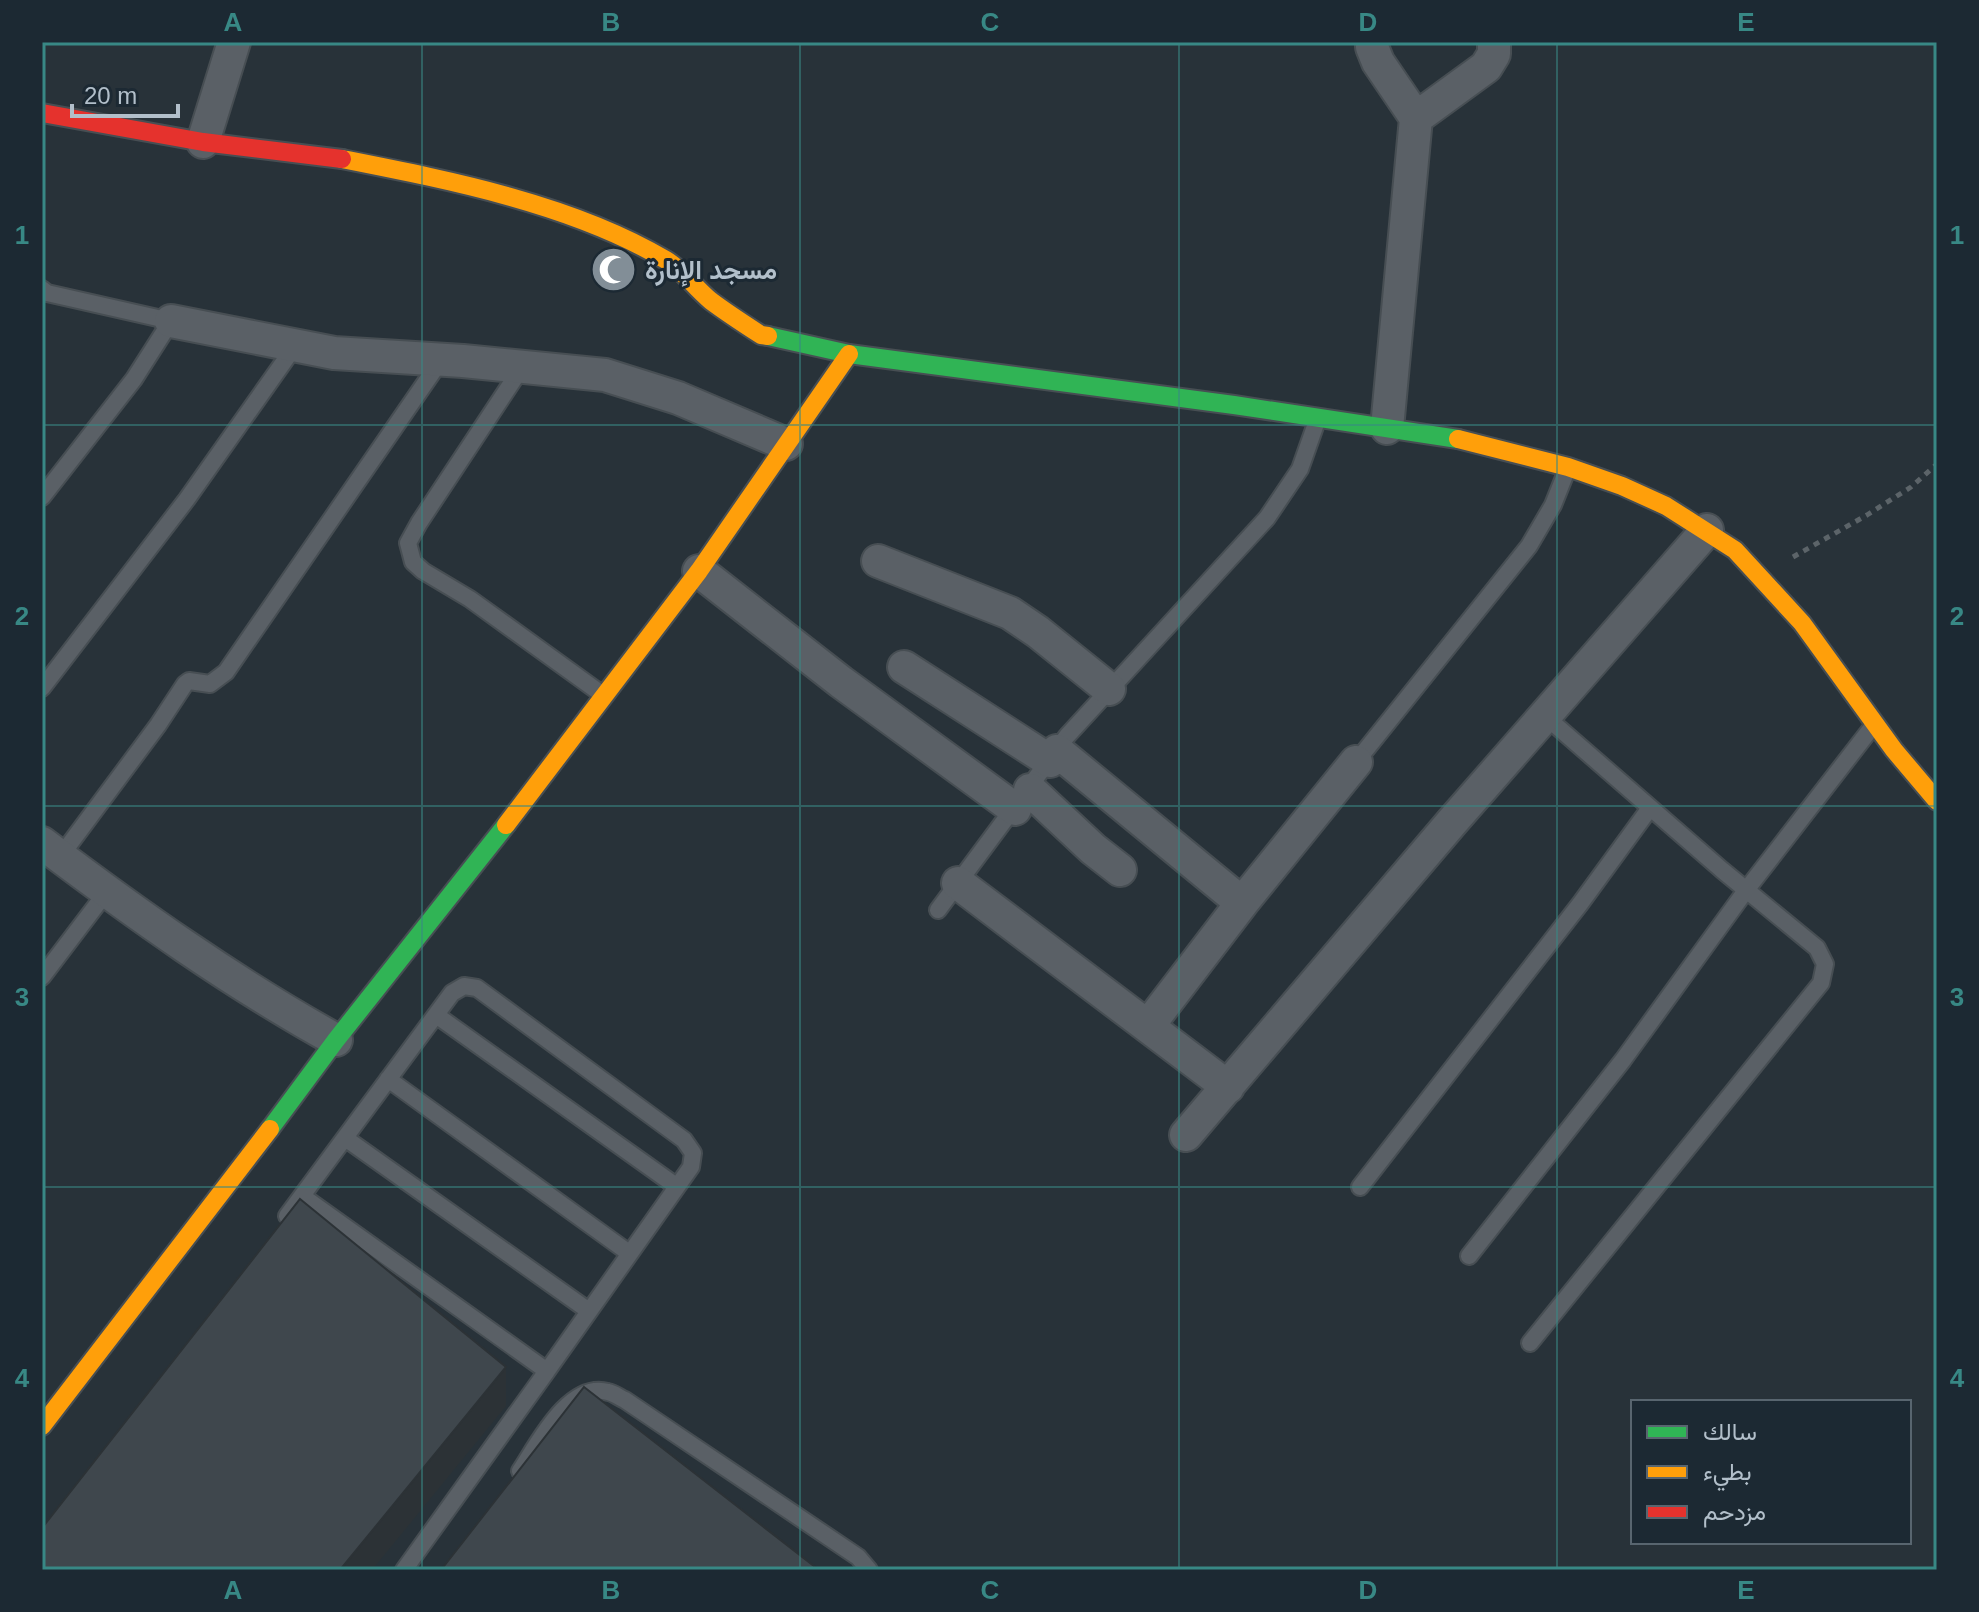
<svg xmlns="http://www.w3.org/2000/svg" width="1979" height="1612" font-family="Helvetica,Vazirmatn,sans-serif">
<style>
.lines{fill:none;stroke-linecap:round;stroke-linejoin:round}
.lane-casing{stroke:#474e53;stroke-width:20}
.street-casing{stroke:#474e53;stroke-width:36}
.fast-casing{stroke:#474e53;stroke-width:22}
.slow-casing{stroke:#474e53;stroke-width:22}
.jam-casing{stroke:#474e53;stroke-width:22}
.path{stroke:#5c6469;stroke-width:5;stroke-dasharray:6 6;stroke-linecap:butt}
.lane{stroke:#5a6066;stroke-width:16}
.street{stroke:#5a6066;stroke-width:32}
.fast{stroke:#30b455;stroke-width:18}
.slow{stroke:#ff9f0a;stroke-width:18}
.jam{stroke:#e5322d;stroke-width:18}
.shaded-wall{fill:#2c3236}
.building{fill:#3f474d;stroke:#2c3236;stroke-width:2}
.grid{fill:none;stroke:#388885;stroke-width:2;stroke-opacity:0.55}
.labels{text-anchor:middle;stroke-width:6;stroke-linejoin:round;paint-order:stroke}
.poi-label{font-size:26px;font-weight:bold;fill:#b2bfca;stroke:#1c2933;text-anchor:start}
.neatline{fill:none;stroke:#388885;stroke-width:3}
.grid-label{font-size:26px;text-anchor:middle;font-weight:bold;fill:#388885}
</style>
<rect width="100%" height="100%" fill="#283239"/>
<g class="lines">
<defs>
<path id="lane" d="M42,289L47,293L171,321L134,379L42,497
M522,367L419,523L408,543L413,562L423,571L470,599L603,695
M42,688L187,499L295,346
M1356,762L1529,546L1553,505L1567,470
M60,857L158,725L185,684L189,681L210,684L226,672L441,360
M938,910L1067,736L1267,518L1300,469L1318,418
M42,977L108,890
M436,1015L676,1186
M388,1079L629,1253
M345,1138L589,1311
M1360,1187L1580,904L1650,808
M287,1216L452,993L464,986L477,988L684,1140L693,1153L691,1167L547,1371L302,1196
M1469,1256L1623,1060L1747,889L1873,726
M1530,1343L1821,983L1825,964L1817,948L1722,870L1545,716
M520,1471C538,1444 569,1381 608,1392C614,1393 620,1398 625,1400L858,1557L869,1570
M404,1570L547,1371"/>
<path id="street" d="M1373,42L1372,47L1378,62L1416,118L1387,428
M1416,118L1486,67L1494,54V42
M203,142L234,42
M171,321L334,353L463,361L605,375L678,398L786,444
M878,561L1010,613L1038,632L1109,689
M699,571L841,682L1015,809
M904,667L1050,761
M1057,751L1242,903
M1030,790L1093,849L1120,870
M42,843C136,914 233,983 336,1040
M958,883L1228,1087
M1148,1026L1242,903L1356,762
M1186,1135L1452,822L1707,530"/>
<path id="fast" d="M768,336L849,354L1234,405L1458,439
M270,1129L336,1040L506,825"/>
<path id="slow" d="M342,159C448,180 572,204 666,260C683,270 695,288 711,301C727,313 744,324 761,335L768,336
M1458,439L1568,467L1622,486L1666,506L1735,550L1802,623L1894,750L1937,801
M506,825L699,571L849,354
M42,1426L270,1129"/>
<path id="jam" d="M42,113L203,142L342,159"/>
</defs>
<!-- lane casing -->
<use href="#lane" class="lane-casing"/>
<!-- street casing -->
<use href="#street" class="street-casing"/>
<!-- fast casing -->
<use href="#fast" class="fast-casing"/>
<!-- slow casing -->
<use href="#slow" class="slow-casing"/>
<!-- jam casing -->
<use href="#jam" class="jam-casing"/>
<!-- path -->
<path class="path" d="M1793,557L1867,515L1911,487L1937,464"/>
<!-- lane -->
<use href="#lane" class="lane"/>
<!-- street -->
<use href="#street" class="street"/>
<!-- fast -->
<use href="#fast" class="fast"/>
<!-- slow -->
<use href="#slow" class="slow"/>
<!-- jam -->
<use href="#jam" class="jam"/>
</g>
<!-- shaded-wall -->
<path class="shaded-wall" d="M506,1367V1406L372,1570H340Z"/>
<!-- building -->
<path class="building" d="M300,1199L506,1367L340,1570H42V1528Z
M584,1387L819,1570H441Z"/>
<!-- grid -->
<path class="grid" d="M422,42V1570M800,42V1570M1179,42V1570M1557,42V1570M42,425H1937M42,806H1937M42,1187H1937"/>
<!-- icons -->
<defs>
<symbol id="mosque-disc" viewBox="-11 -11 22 22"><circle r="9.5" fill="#828e97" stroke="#1c2933"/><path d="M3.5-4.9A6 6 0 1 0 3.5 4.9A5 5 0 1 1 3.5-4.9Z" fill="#fff"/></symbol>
</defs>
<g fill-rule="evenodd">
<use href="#mosque-disc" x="588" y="244" width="51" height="51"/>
</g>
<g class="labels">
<!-- poi labels -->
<g class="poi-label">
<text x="645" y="279">مسجد الإنارة</text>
</g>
</g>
<!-- border -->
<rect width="1979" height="1612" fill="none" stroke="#1c2933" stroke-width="88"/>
<!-- legend -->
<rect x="1631" y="1400" width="280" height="144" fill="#1c2933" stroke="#58656f" stroke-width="2"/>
<rect x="1647" y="1426" width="40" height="12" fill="#30b455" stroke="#58656f" stroke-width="2"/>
<text x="1703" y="1440" font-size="24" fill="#b2bfca">سالك</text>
<rect x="1647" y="1466" width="40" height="12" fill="#ff9f0a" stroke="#58656f" stroke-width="2"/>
<text x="1703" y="1480" font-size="24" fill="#b2bfca">بطيء</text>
<rect x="1647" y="1506" width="40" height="12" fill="#e5322d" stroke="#58656f" stroke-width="2"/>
<text x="1703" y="1520" font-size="24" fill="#b2bfca">مزدحم</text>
<!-- scale -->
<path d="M72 104v12h106v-12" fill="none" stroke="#b2bfca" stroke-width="4"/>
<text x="84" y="104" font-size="24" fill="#b2bfca" stroke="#1c2933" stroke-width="6" paint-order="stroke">20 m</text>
<rect x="44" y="44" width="1891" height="1524" class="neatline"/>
<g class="grid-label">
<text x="233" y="31">A</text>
<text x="611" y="31">B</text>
<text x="990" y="31">C</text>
<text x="1368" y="31">D</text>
<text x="1746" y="31">E</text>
<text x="22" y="244">1</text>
<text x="1957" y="244">1</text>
<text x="22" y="625">2</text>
<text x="1957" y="625">2</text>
<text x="22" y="1006">3</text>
<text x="1957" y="1006">3</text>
<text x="22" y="1387">4</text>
<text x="1957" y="1387">4</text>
<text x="233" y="1599">A</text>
<text x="611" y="1599">B</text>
<text x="990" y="1599">C</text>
<text x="1368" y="1599">D</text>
<text x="1746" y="1599">E</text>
</g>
</svg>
